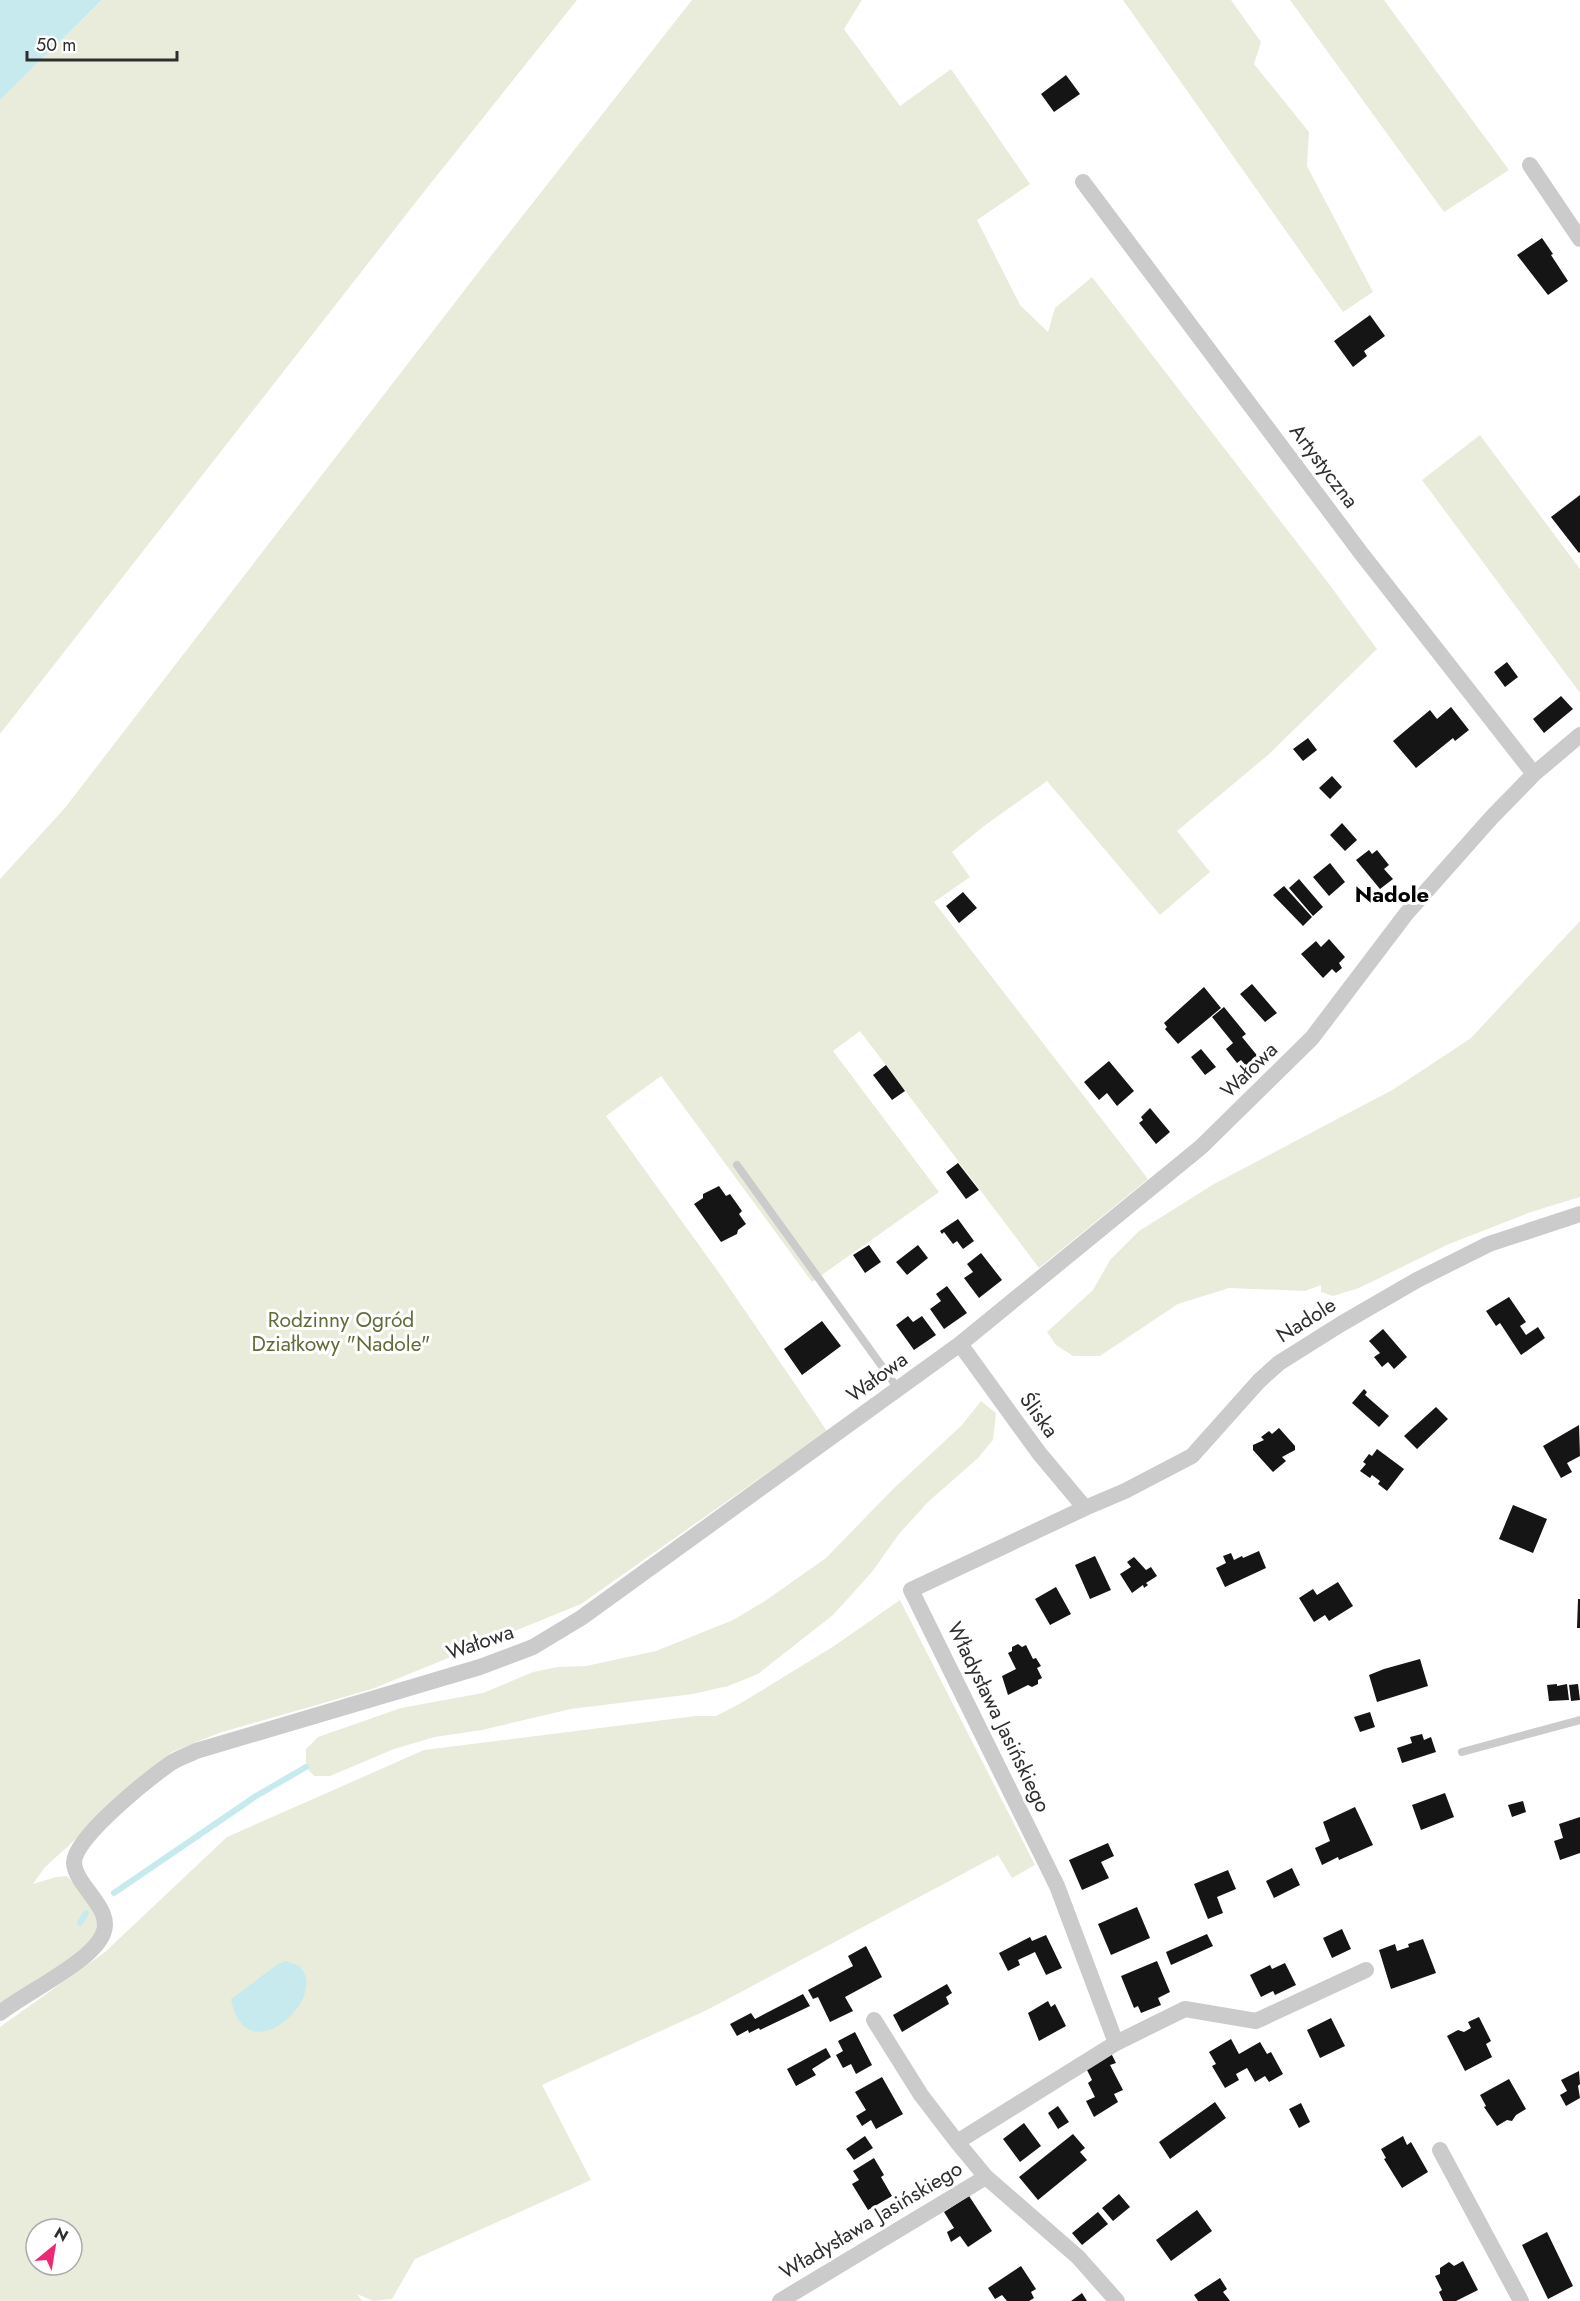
<svg xmlns="http://www.w3.org/2000/svg" width="1580" height="2301" font-family="Jost,sans-serif">
<style>
.green{fill:#eaecdb;fill-rule:evenodd}
.water{fill:#c6eaed}
.lines{fill:none;stroke-linecap:round;stroke-linejoin:round}
.stream{stroke:#c6eaed;stroke-width:6}
.building{fill:#151515}
.service{stroke:#cbcbcb;stroke-width:8}
.minor{stroke:#cbcbcb;stroke-width:16}
.labels{text-anchor:middle;stroke-width:6;stroke-linejoin:round;paint-order:stroke}
.street-label{font-size:21px;fill:#2e2e2e;stroke:#fff}
.park-label{font-size:21px;fill:#606c39;stroke:#fff}
.neighbourhood-label{font-size:22px;font-weight:bold;fill:#000;stroke:#fff}
</style>
<rect width="100%" height="100%" fill="#fff"/>
<!-- green -->
<path class="green" d="M102,0H577L423,193L0,734V100Z
M692,0H862L844,29L900,106L951,69L1030,184L977,220L1020,305L1048,332L1055,308L1092,277L1326,580L1377,649L1268,755L1177,831L1210,872L1160,915L1047,781L984,826L952,852L970,877L934,902L1148,1179L1039,1268L860,1031L833,1051L939,1192L812,1282L661,1076L606,1116L722,1277L827,1431L581,1604L372,1689L219,1733L172,1752L45,1867L33,1884L56,1877L67,1876L83,1893L98,1921L94,1936L88,1943L69,1959L0,2004V879L64,809L487,261Z
M1123,0H1231L1261,42L1254,64L1309,132L1307,166L1373,292L1343,312Z
M1290,0H1384L1509,170L1444,212Z
M1480,435L1580,569V693L1422,480Z
M1580,921V1197L1531,1212L1449,1244L1359,1288L1333,1296L1321,1292V1285L1305,1291L1229,1288L1178,1304L1100,1356H1073L1056,1345L1047,1332L1093,1290L1110,1260L1139,1231L1214,1184L1394,1089L1471,1038Z
M981,1401L996,1413L993,1440L978,1458L928,1502L899,1534L872,1572L833,1615L758,1674L728,1686L693,1694L571,1709L482,1730L435,1737L394,1749L330,1776H314L306,1767V1749L318,1737L401,1708L483,1693L533,1672L558,1667L586,1666L656,1651L733,1620L765,1601L826,1558L893,1489L962,1425Z
M900,1600L1035,1865L1012,1878L998,1855L707,2010L542,2085L591,2180L415,2259L392,2299L373,2301L357,2294L362,2301H0V2027L105,1952L227,1837L424,1750L696,1716H716L741,1703L834,1646ZM36,2229H72V2265H36Z"/>
<!-- water -->
<path class="water" d="M0,0H102L0,100Z
M286,1961C290,1963 296,1964 299,1966C332,1995 246,2077 231,1999L278,1964Z"/>
<g class="lines">
<!-- stream -->
<path class="stream" d="M114,1893L256,1796L306,1767
M80,1923L86,1913"/>
</g>
<!-- building -->
<path class="building" d="M1066,75L1080,94L1054,112L1041,94Z
M1542,238L1553,254L1551,255L1568,281L1548,295L1517,255Z
M1370,315L1385,336L1364,351L1367,356L1353,367L1334,341Z
M1580,495V552L1579,553L1551,517Z
M1507,662L1518,677L1505,687L1494,672Z
M1561,696L1573,709L1544,733L1533,719Z
M1451,707L1469,730L1455,741L1453,738L1416,768L1393,741L1430,710L1437,719Z
M1308,738L1317,750L1303,761L1293,749Z
M1332,776L1342,787L1330,799L1319,788Z
M1342,823L1357,840L1345,851L1330,835Z
M1369,850L1372,854L1377,850L1389,865L1384,869L1393,879L1380,889L1356,860Z
M1330,863L1345,882L1329,896L1313,877Z
M1299,879L1323,907L1313,916L1289,888Z
M1284,886L1312,917L1303,926L1273,895Z
M963,892L977,908L959,923L946,906Z
M1329,939L1345,957L1339,963L1342,968L1336,973L1332,969L1323,978L1301,954L1316,941L1321,947Z
M1252,984L1277,1013L1265,1022L1240,994Z
M1204,987L1221,1008L1178,1044L1165,1029L1167,1027L1164,1023Z
M1224,1007L1246,1034L1242,1037L1260,1059L1248,1068L1241,1060L1237,1063L1226,1049L1233,1043L1212,1017Z
M1201,1049L1216,1067L1205,1075L1191,1057Z
M1109,1061L1134,1091L1117,1106L1107,1093L1099,1100L1084,1082Z
M886,1065L905,1091L892,1100L873,1075Z
M1150,1108L1170,1132L1156,1144L1139,1123L1143,1120L1141,1117Z
M958,1163L979,1190L966,1199L946,1172Z
M719,1186L726,1196L730,1194L742,1211L739,1214L746,1224L738,1230L737,1234L721,1242L694,1204L703,1198V1194Z
M958,1219L974,1241L963,1249L957,1241L953,1244L944,1232L942,1234L940,1231Z
M869,1245L881,1262L865,1273L853,1255Z
M918,1245L928,1258L907,1275L896,1262Z
M981,1253L1002,1280L979,1298L964,1278L973,1272L967,1264Z
M947,1286L967,1313L944,1329L930,1309L941,1301L936,1294Z
M1509,1297L1526,1322L1520,1326L1526,1335L1538,1327L1545,1338L1521,1355L1500,1323L1496,1326L1486,1311Z
M908,1316L913,1322L922,1316L936,1335L914,1350L896,1325Z
M822,1321L841,1346L802,1375L784,1349Z
M1383,1329L1407,1357L1394,1369L1388,1362L1382,1367L1374,1357L1380,1353L1369,1341Z
M1364,1389L1367,1392L1365,1395L1389,1416L1379,1427L1352,1403Z
M1436,1407L1448,1419L1417,1449L1404,1436Z
M1579,1425L1580,1456L1567,1463L1572,1472L1561,1478L1543,1446Z
M1279,1428L1295,1446V1450L1282,1457L1286,1461L1273,1472L1253,1450V1445L1264,1440L1261,1437L1269,1431L1272,1434Z
M1377,1449L1404,1469L1387,1491L1378,1484L1380,1481L1372,1475L1370,1478L1360,1471L1366,1464L1363,1462L1369,1454L1372,1456Z
M1513,1505L1547,1519L1533,1553L1499,1539Z
M1259,1551L1266,1568L1225,1587L1216,1568L1226,1563L1223,1556L1231,1553L1234,1560L1242,1556L1243,1558Z
M1095,1556L1111,1590L1090,1599L1075,1565Z
M1134,1557L1146,1570L1151,1567L1157,1576L1146,1583L1148,1585L1144,1588L1143,1585L1132,1593L1120,1574L1131,1567L1127,1562Z
M1338,1582L1353,1606L1329,1621L1325,1615L1314,1622L1299,1598L1313,1589L1317,1595Z
M1056,1587L1071,1614L1050,1625L1035,1599Z
M1578,1599H1580V1628H1577Z
M1018,1644L1022,1647L1026,1645L1033,1659L1036,1658L1041,1666L1037,1668L1042,1678L1038,1680V1684L1032,1687L1028,1685L1008,1695L1002,1676L1016,1669L1008,1653L1012,1651V1647Z
M1420,1659L1428,1686L1377,1702L1369,1675L1384,1669Z
M1557,1684V1686L1567,1684L1569,1700L1549,1701L1547,1685Z
M1578,1684L1580,1700L1571,1701L1569,1685Z
M1370,1712L1375,1727L1360,1732L1354,1717Z
M1422,1734L1424,1740L1431,1737L1436,1752L1402,1763L1397,1748L1412,1743L1410,1737Z
M1445,1793L1454,1817L1421,1830L1412,1805Z
M1523,1801L1526,1812L1512,1817L1508,1805Z
M1355,1807L1373,1845L1339,1860L1338,1857L1322,1865L1315,1848L1330,1841L1323,1822Z
M1580,1817V1853L1560,1860L1554,1841L1563,1838L1559,1824Z
M1108,1843L1114,1856L1101,1862L1109,1878L1082,1890L1069,1860Z
M1292,1868L1300,1885L1274,1898L1266,1881Z
M1228,1870L1236,1889L1217,1897L1223,1913L1208,1919L1194,1884Z
M1137,1907L1150,1938L1111,1955L1098,1924Z
M1342,1929L1351,1949L1332,1958L1323,1938Z
M1207,1934L1213,1946L1171,1965L1166,1952Z
M1046,1935L1062,1968L1046,1975L1035,1952L1018,1960L1020,1965L1008,1971L999,1953L1030,1937L1032,1941Z
M1423,1939L1436,1973L1391,1989L1379,1950L1395,1944L1397,1951L1409,1947L1408,1944Z
M866,1946L882,1977L845,1997L853,2011L830,2022L818,1997L813,1999L808,1990L853,1966L848,1956Z
M1157,1961L1170,1992L1158,1998L1161,2005L1141,2013L1138,2006L1134,2008L1121,1976Z
M1285,1963L1296,1985L1275,1995L1273,1991L1261,1997L1250,1975L1270,1965L1272,1969Z
M947,1984L952,1993L946,1997L949,2004L902,2032L893,2015Z
M803,1994L810,2006L760,2030L759,2028L749,2033L748,2030L737,2036L730,2024L751,2013L755,2019Z
M1048,2001L1051,2007L1055,2004L1066,2026L1039,2041L1028,2013Z
M1479,2017L1491,2041L1486,2044L1492,2057L1465,2071L1447,2036L1458,2030L1464,2032L1471,2028L1468,2022Z
M1331,2018L1345,2046L1320,2058L1307,2030Z
M855,2032L872,2065L856,2074L851,2064L843,2068L836,2055L843,2051L838,2041Z
M1231,2039L1239,2054L1260,2042L1267,2054L1271,2052L1283,2074L1269,2082L1265,2076L1255,2082L1247,2068L1236,2074L1239,2080L1225,2088L1212,2066L1216,2064L1209,2052Z
M826,2048L831,2057L812,2069L816,2075L796,2086L787,2069Z
M1110,2051L1116,2063L1110,2065L1123,2090L1114,2094L1118,2102L1094,2117L1086,2101L1095,2097L1088,2083L1092,2080L1084,2064Z
M1579,2071L1580,2084L1578,2086L1580,2098L1566,2106L1560,2095L1567,2091L1561,2080Z
M882,2077L903,2114L876,2129L871,2120L862,2126L856,2116L866,2110L855,2092Z
M1509,2079L1526,2109L1516,2115L1512,2121L1507,2120L1497,2126L1484,2107L1486,2106L1480,2095Z
M1215,2102L1226,2118L1170,2159L1159,2142Z
M1301,2103L1310,2122L1299,2128L1289,2109Z
M1058,2106L1069,2122L1058,2129L1048,2113Z
M1024,2123L1041,2146L1020,2162L1003,2139Z
M1073,2134L1085,2148L1080,2152L1087,2160L1038,2200L1019,2177Z
M865,2136L873,2148L854,2160L846,2149Z
M1403,2136L1407,2145L1411,2142L1428,2172L1402,2188L1384,2159L1386,2158L1381,2149Z
M874,2158L884,2175L881,2177L892,2196L868,2210L852,2184L859,2180L853,2171Z
M1119,2194L1130,2207L1113,2221L1102,2208Z
M969,2196L992,2231L968,2247L960,2236L951,2242L947,2232L954,2228L944,2212Z
M1197,2210L1212,2231L1171,2261L1156,2240Z
M1098,2212L1108,2224L1082,2245L1072,2233Z
M1547,2232L1573,2286L1548,2299L1522,2245Z
M1463,2261L1478,2290L1456,2301H1443L1439,2292L1442,2290L1435,2276L1440,2274V2268L1449,2262L1454,2266Z
M1021,2266L1036,2289L1031,2292L1034,2298L1029,2301H1007L1002,2295L995,2299L988,2288Z
M1220,2278L1227,2289L1223,2292L1230,2301H1198L1194,2295Z
M1082,2293L1087,2301H1071Z"/>
<g class="lines">
<!-- service -->
<path class="service" d="M737,1165L899,1390
M1462,1752L1580,1720"/>
<!-- minor -->
<path class="minor" d="M1530,165L1580,239
M1083,182L1361,553L1534,774
M960,1344L1039,1453L1085,1508
M0,2013C25,1993 89,1963 102,1936C116,1909 76,1888 74,1863C73,1838 151,1777 171,1763C179,1758 188,1755 196,1751L480,1667L533,1647L581,1618L960,1344L1201,1147L1312,1038L1406,914L1492,817L1534,774L1580,735
M874,2020L921,2095L957,2142L986,2177L1078,2257L1117,2301
M1116,2043L1057,1886L911,1590L1085,1508L1125,1491L1192,1456L1259,1381L1279,1363L1341,1324L1417,1280L1489,1244L1580,1214
M957,2142L1116,2043L1185,2009L1256,2021L1366,1970
M1440,2150L1521,2301
M780,2301L986,2177"/>
</g>
<g class="labels">
<!-- street labels -->
<g class="street-label">
<text transform="translate(1324 466) rotate(53)" y="7">Artystyczna</text>
<text transform="translate(1249 1070) rotate(-44)" y="7">Wałowa</text>
<text transform="translate(1306 1320) rotate(-32)" y="7">Nadole</text>
<text transform="translate(877 1377) rotate(-36)" y="7">Wałowa</text>
<text transform="translate(1039 1415) rotate(54)" y="7">Śliska</text>
<text transform="translate(480 1642) rotate(-19)" y="7">Wałowa</text>
<text transform="translate(999 1717) rotate(64)" y="7">Władysława Jasińskiego</text>
<text transform="translate(871 2220) rotate(-31)" y="7">Władysława Jasińskiego</text>
</g>
<!-- park labels -->
<g class="park-label">
<text x="341" y="1327">Rodzinny Ogród<tspan x="341" dy="24">Działkowy "Nadole"</tspan></text>
</g>
<!-- neighbourhood labels -->
<g class="neighbourhood-label">
<text x="1392" y="902">Nadole</text>
</g>
</g>
<!-- north arrow -->
<g transform="translate(54 2247) rotate(30)"><circle r="28" fill="#ffffff" stroke="#ababab" stroke-width="1.5"/>
<path d="M0-4.5L10 22L0 15L-10 22Z" fill="#ee2872"/>
<text y="-9" font-size="16" font-weight="bold" text-anchor="middle" fill="#2e2e2e">N</text>
</g>
<!-- scale -->
<path d="M27 51v9h150v-9" fill="none" stroke="#2e2e2e" stroke-width="3"/>
<text x="36" y="51" font-size="18" fill="#2e2e2e" stroke="#ffffff" stroke-width="4.5" paint-order="stroke">50 m</text>
</svg>
